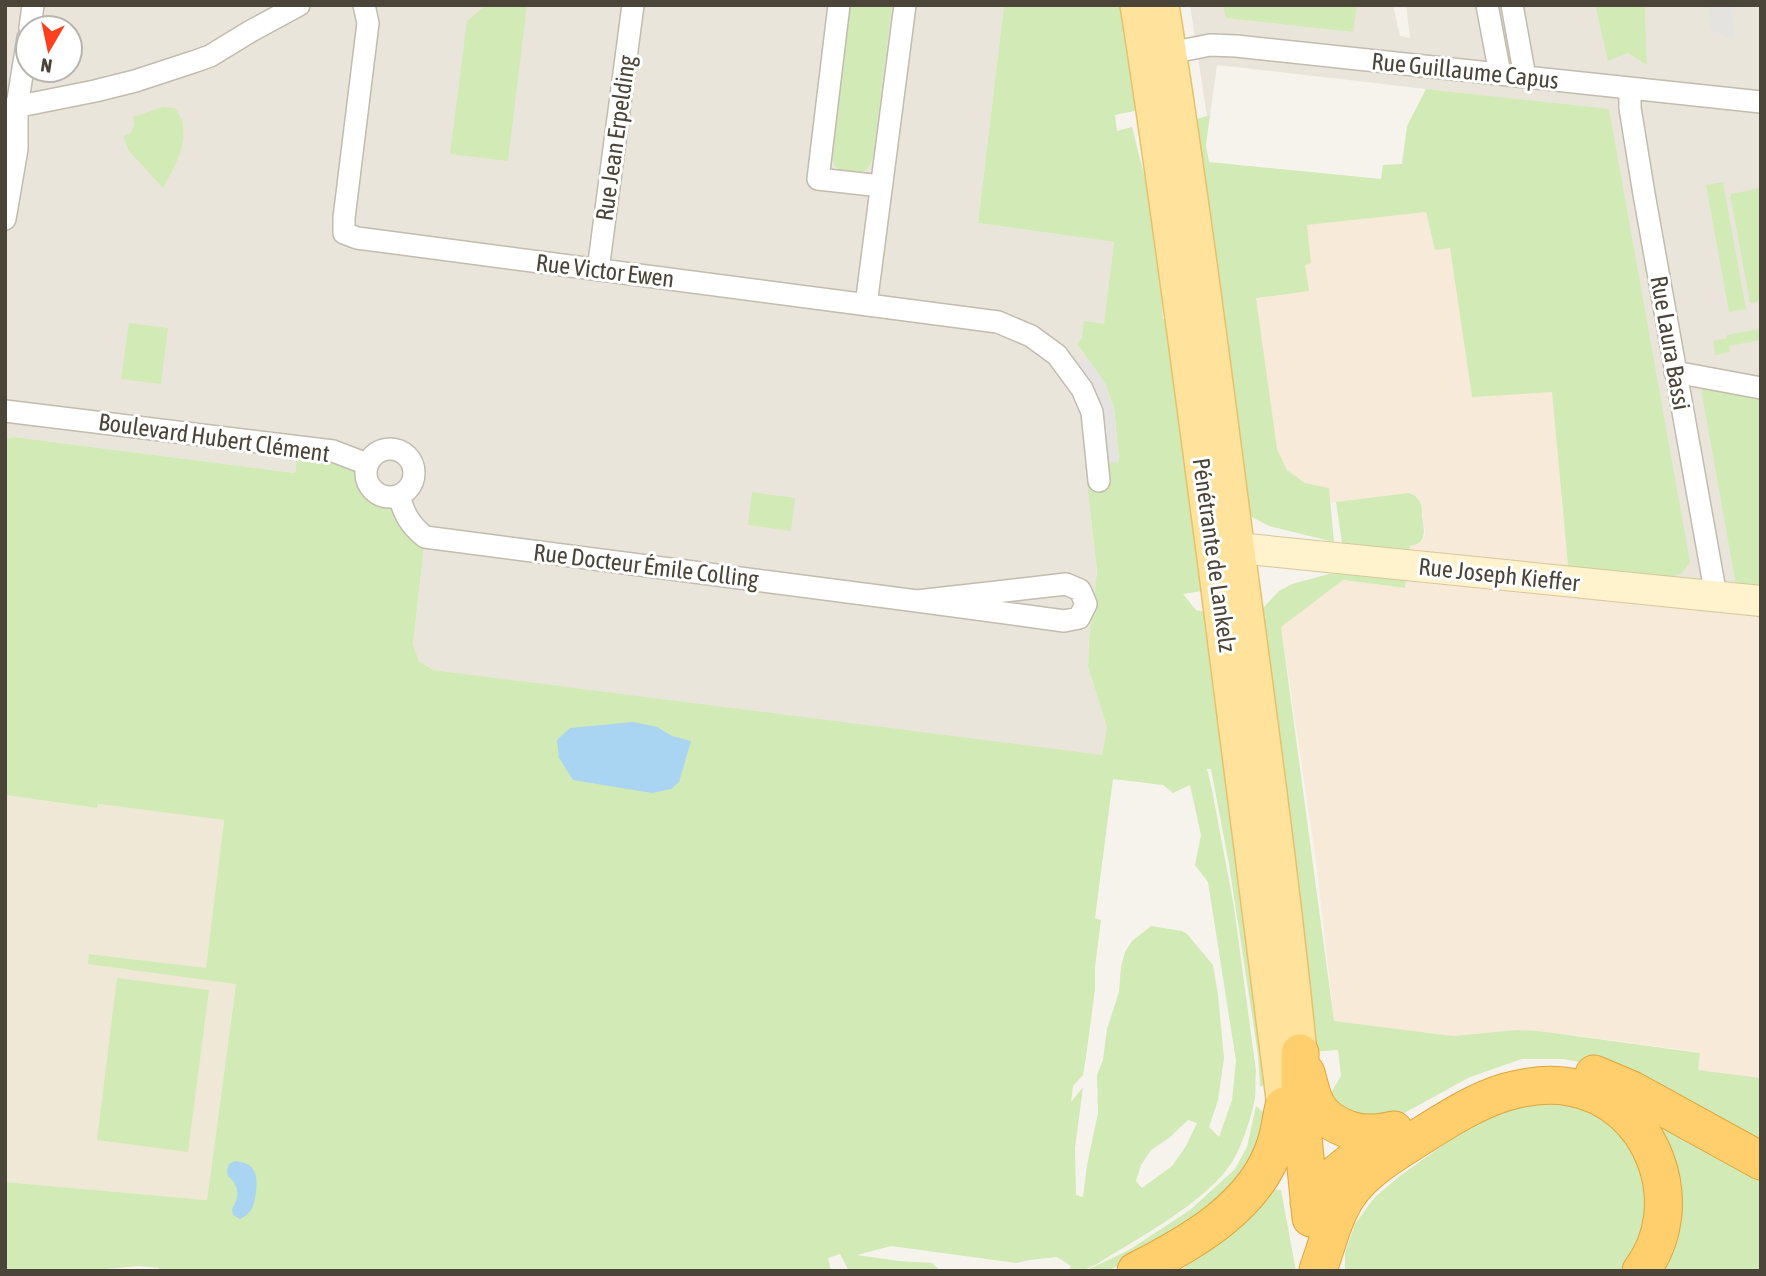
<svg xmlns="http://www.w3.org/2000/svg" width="1766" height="1276" font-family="'Asap Condensed',sans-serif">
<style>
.residential{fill:#eae5da;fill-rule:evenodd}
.commercial{fill:#f7ead8}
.education{fill:#efe8d6}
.green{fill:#d2eab5;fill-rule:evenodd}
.parking{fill:#e5e3e0}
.water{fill:#a9d4f2}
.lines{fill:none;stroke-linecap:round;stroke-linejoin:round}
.minor-casing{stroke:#c2bbae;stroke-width:24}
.secondary-casing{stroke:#d6c79b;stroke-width:32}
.primary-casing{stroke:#e6c16a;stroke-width:36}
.motorway-casing{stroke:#e0a43c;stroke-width:39}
.minor{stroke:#fff;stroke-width:21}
.secondary{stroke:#fff3cd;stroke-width:30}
.primary{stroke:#ffe39c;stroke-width:33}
.motorway{stroke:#ffcf6e;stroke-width:37}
.labels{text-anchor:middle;stroke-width:6;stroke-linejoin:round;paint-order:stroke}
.street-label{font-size:24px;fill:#4b4439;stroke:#fff}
</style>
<rect width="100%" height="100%" fill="#f6f3ec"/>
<!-- residential -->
<path class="residential" d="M5,5H1004L978,223L1114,242L1104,325L1098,323L1077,344L1105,383L1119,462L1087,483L1097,571L1089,639L1088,667L1107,727L1102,756L433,670L419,661L413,646L425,537L391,498L383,497L376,493L370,487L367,480L366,472L299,448L295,473L14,437L5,439ZM28,28H70V70H28Z
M1190,5H1393L1400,36L1410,38L1406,5H1595L1608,60L1628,53L1647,64L1645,5H1761V601L1569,582L1568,566L1669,578L1609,110L1217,65L1210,115L1207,116Z"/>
<!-- commercial -->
<path class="commercial" d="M1426,212L1435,249L1450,248L1472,396L1552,391L1569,581L1761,601V1078L1697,1070L1699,1052L1571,1035L1517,1030L1453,1036L1334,1021L1316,860L1281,627L1343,580L1405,588L1410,546L1422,541L1425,534L1421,502L1416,496L1409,493L1331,503L1328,488L1305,483L1287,470L1277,449L1255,298L1308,290L1305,264L1311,263L1306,225Z"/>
<!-- education -->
<path class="education" d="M5,795L97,808L98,804L224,820L206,969L90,954L89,964L236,983L207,1200L5,1182Z"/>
<!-- green -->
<path class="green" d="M486,5H527L508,161L450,154L467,21Z
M850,5H892L873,157C872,160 869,166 868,168C858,179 839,176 833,162C832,161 832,153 832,151Z
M1004,5H1127L1144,109L1115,115L1117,131L1132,127L1153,210L1160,272L1163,319H1166L1208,590L1183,594L1196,610L1211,613L1272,1080L1260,1087L1258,1055L1229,864L1211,769H1207L1212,790L1234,907L1256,1071C1255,1079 1256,1089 1255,1098C1252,1115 1244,1139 1236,1155C1215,1198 1138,1238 1097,1264L1082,1271H1069L1071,1266L1057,1257L1030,1260L1016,1263L891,1246L857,1255L899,1261L932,1263L941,1271H849L840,1254L828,1258L831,1271H159V1268L139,1266L83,1271H5V1182L207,1200L236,984L88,964L89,954L206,968L224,820L98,804L97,808L5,795V439L14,437L295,473L299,447L366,472C367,488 376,496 391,498L425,537L413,645L419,661L433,670L1102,755L1107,727L1088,667L1089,639L1097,571L1087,483L1098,463L1119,461L1114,408L1105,383L1077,344L1082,338L1084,321L1104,324L1114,242L978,223ZM1113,779L1163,785L1173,793L1190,785L1201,835L1195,865L1208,882L1236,1061L1232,1100L1219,1137L1209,1127L1218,1100L1224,1058L1218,995L1213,965L1187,934L1182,931L1151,926L1132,941L1125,952L1121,967L1119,992L1107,1029L1103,1060L1097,1075L1098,1113L1087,1165L1083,1197L1076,1195L1075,1148L1083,1087L1071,1102L1073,1086L1083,1075L1086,1057L1095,989V967L1101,920L1095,918ZM1188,1120L1197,1123L1186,1146L1172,1166L1142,1188L1136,1181L1141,1165L1151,1150L1169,1138Z
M1223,5H1357L1353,32L1226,18Z
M1595,5H1645L1647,65L1628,53L1608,61Z
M1426,89L1609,109L1690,562L1682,573L1669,578L1568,566L1552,392L1472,397L1450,248L1435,250L1426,212L1307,225L1311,263L1305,265L1309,291L1256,298L1277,449L1287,470L1305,483L1329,488L1334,542L1269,526L1252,517L1245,503L1190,121L1210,115L1206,145L1209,162L1381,179L1383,165L1402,164L1407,126Z
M163,107L175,108C195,135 176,164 163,188L129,151L123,136L131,133L134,125L133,117Z
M1723,182L1746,309L1729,312L1706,185Z
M1761,188V301L1750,303L1730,194Z
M129,323L168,328L161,384L121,379Z
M1760,329L1761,340L1729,346L1730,352L1715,355L1713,341L1727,338V335Z
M1715,387L1761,396V590L1736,585L1701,389Z
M752,492L795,498L791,531L748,525Z
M1409,493C1413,495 1415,495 1418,499C1422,503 1422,510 1422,515C1424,529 1428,544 1410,546L1409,551L1342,543L1336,502Z
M1329,574H1355L1406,579L1405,588L1343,580L1281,627L1334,1021L1453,1036L1517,1030L1538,1031L1700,1053L1698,1070L1761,1078V1150L1599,1066L1564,1059H1522L1470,1077L1386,1123L1324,1104L1341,1076L1338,1050L1311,1052L1254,609L1263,608L1279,591L1292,584Z
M117,978L209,990L188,1152L97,1140Z
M1618,1091L1761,1168V1271H1652L1662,1252Z
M1530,1104C1547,1104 1567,1102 1583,1108C1596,1113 1608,1124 1618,1134C1647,1163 1652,1206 1637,1243C1634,1253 1626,1262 1620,1271H1345V1253L1355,1224L1374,1198L1401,1175L1452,1139L1489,1118Z
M1256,1106L1267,1115L1260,1147L1237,1185L1202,1217L1129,1261L1107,1271H1085L1129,1250L1190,1210L1235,1169L1247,1147Z
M1273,1189L1281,1190L1296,1271H1180L1225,1237Z"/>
<!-- parking -->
<path class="parking" d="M1709,5H1732L1734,40L1710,29Z
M1090,361L1105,383L1114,408L1119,462L1098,463L1092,412L1065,364Z"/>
<!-- water -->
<path class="water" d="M633,722L657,727L672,736L691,741L679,782L671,789L652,793L573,780L559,758L557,740L570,728Z
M235,1161C255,1163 258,1173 256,1192C254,1205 253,1213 240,1219L233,1215L232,1209C240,1197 239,1185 228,1176L227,1171L229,1164Z"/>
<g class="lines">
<defs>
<path id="minor" d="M364,5L368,23L344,218V233L357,238L998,322L1031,336L1057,355L1082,389L1092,412L1099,481
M839,5L818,179L881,186
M1487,5L1500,74
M1512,5L1525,77
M30,28L33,5
M1170,53L1210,45L1236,46L1761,102
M1630,88V108L1644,194L1716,596
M5,109L95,91L135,81L193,62L210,56L251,31L299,5
M5,219L17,149V106L28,38
M598,270L633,5
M866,305L905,5
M1675,372L1761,388
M5,411L333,451L367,464
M366 473a24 24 0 1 1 48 0a24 24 0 1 1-48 0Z
M399,496C404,514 410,525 425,537L917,601
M1066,584L1080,590L1086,604L1079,618L1064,621L917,601Z"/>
<path id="secondary" d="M1238,548L1761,601"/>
<path id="primary" d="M1137,5C1162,161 1182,318 1203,475C1231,685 1258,895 1284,1106
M1162,5C1190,182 1213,359 1236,537C1259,709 1283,881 1300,1053"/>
<path id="motorway" d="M1300,1053V1107L1311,1218
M1306,1073C1309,1083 1311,1095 1316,1104C1325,1123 1352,1134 1372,1133C1379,1133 1387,1131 1394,1130
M1594,1074L1632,1090L1761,1161
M1309,1202L1324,1184L1363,1152
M1318,1270C1327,1245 1333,1218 1347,1196C1365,1169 1395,1153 1421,1136C1448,1119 1476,1101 1506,1092C1527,1086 1549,1083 1570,1087C1653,1101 1691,1205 1641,1271
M1136,1271C1191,1243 1257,1206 1276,1143C1280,1131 1281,1118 1284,1106"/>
</defs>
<!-- minor casing -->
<use href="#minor" class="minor-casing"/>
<!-- secondary casing -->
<use href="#secondary" class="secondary-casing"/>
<!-- primary casing -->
<use href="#primary" class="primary-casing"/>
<!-- motorway casing -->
<use href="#motorway" class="motorway-casing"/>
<!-- minor -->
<use href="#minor" class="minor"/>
<!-- secondary -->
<use href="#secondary" class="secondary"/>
<!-- primary -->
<use href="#primary" class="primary"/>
<!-- motorway -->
<use href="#motorway" class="motorway"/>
</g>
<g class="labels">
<!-- street labels -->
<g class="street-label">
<text transform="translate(1465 71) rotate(6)" y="8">Rue Guillaume Capus</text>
<text transform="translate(616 138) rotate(-82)" y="8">Rue Jean Erpelding</text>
<text transform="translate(605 271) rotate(7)" y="8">Rue Victor Ewen</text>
<text transform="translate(1670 343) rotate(80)" y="8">Rue Laura Bassi</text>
<text transform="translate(214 438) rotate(8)" y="8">Boulevard Hubert Clément</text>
<text transform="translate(1214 555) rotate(82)" y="8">Pénétrante de Lankelz</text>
<text transform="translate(646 566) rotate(7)" y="8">Rue Docteur Émile Colling</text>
<text transform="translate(1499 575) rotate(6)" y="8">Rue Joseph Kieffer</text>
</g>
</g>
<!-- border -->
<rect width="1766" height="1276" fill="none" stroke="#4b4439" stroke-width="14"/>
<!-- north arrow -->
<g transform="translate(49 49) rotate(189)"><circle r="33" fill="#ffffff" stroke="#b7b4b0" stroke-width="2"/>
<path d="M0-5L12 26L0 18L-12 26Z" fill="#fc3f1d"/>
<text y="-10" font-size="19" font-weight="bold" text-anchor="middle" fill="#4b4439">N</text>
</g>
</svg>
